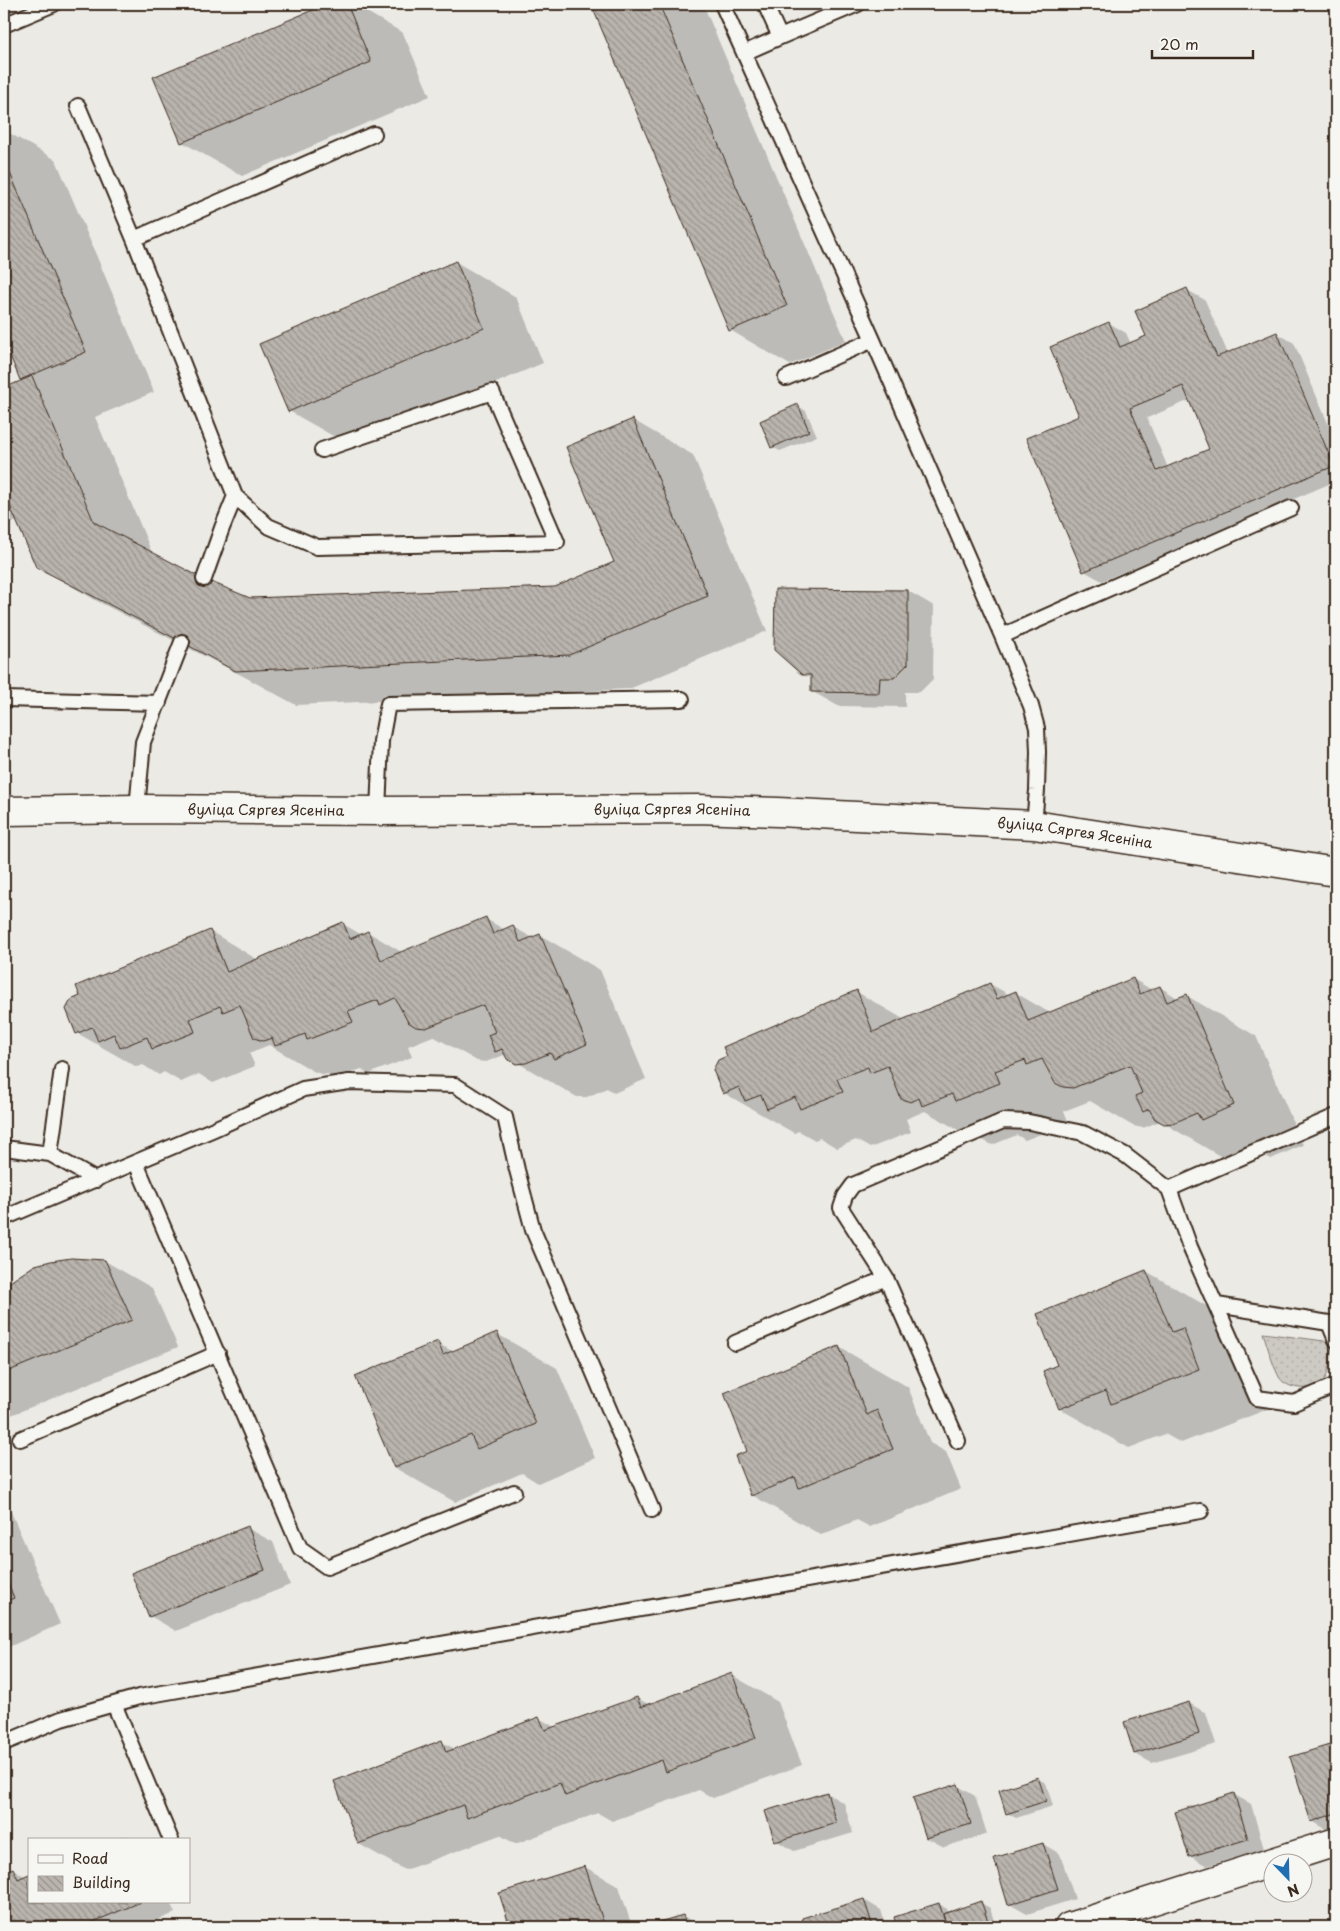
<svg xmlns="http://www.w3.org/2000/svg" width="1340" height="1931" font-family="'Playpen Sans',sans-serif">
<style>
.grass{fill:url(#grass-dots);stroke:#847a71}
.shadow{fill:#0003;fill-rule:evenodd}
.building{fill:url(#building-back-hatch);stroke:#3b2a1e;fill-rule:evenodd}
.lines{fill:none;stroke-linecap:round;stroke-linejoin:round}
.lane-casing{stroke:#3b2a1e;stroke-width:18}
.street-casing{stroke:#3b2a1e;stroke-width:31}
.secondary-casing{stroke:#3b2a1e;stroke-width:31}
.lane{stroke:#f6f6f2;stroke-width:14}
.street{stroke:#f6f6f2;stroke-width:28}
.secondary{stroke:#f6f6f2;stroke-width:28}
.labels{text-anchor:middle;stroke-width:5;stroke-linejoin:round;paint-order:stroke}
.street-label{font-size:14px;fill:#3b2a1e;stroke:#f6f6f2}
</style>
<defs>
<pattern id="grass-dots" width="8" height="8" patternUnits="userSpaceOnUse" patternTransform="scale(1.25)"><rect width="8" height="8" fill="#cdcac4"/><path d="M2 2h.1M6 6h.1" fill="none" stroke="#b1aea8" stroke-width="1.8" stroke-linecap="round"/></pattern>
<pattern id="building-back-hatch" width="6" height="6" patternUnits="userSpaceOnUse" patternTransform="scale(1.25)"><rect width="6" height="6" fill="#bab4ae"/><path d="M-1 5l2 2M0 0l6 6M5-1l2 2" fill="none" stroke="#98938d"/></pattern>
</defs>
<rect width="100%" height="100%" fill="#ebeae5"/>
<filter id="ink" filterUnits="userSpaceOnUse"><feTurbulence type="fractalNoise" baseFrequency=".02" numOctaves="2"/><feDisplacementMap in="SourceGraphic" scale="10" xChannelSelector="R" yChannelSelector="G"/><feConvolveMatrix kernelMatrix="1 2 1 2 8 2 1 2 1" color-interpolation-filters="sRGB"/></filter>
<g filter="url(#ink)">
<!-- grass -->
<path class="grass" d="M1263,1333L1332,1342C1331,1351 1330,1369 1326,1377C1318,1393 1287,1391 1279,1377C1272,1364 1268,1347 1263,1333Z"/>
<!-- shadow -->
<path class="shadow" d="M330,4H353L403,33L430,96L242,176L182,142L155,78Z
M592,4H703L846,341L790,365L730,330Z
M4,130L56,160L154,392L95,417L152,553L204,580L250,599L556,588L616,562L633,420L693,455L767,631L629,689L296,705L243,676L97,601L37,566L17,521L4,526V389L24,381L21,379L4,338Z
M456,262L516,297L543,363L349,445L289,411Z
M1187,290L1205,300L1228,354L1277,333L1294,343L1336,442V481L1102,581L1084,571L1081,417L1109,323L1126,333L1131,344L1147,337ZM1190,400L1211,450L1168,468L1147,418Z
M798,406L806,411L817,436L780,451L772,447Z
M776,590L908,591L934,606L933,679L920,692H905V707L838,706L813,692V680L803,674Z
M486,919L505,930L513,927L533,938L540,935L600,970L646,1079L614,1093L607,1088L587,1097H577L504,1055L486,1062L477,1061L433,1036L408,1046L412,1057L368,1074L361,1069L336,1079L327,1074L324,1075L315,1072L269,1045L249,1053L255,1066L213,1083L199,1074L181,1082L164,1072L159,1075L143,1065L137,1067L77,1033L210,931L258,960L343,924L362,935L368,932L403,953Z
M1133,979L1152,990L1160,987L1179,999L1187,996L1256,1036L1303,1145L1271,1159L1263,1154L1225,1159L1160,1121L1143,1128L1133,1126L1090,1101L1064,1111L1069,1123L1025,1140L1017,1135L992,1145L983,1140L981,1141L972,1138L925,1111L906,1119L911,1132L870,1148L856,1140L837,1148L820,1138L815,1140L799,1131L794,1133L724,1093L857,992L905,1020L990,984L1010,995L1016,993L1050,1013Z
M105,1261L152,1288L178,1347L4,1418V1288L8,1284Z
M1146,1271L1215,1311L1252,1369L1268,1409L1181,1443L1165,1434L1129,1448L1060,1409L1059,1366Z
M497,1334L557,1368L595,1458L538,1483L522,1473L455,1502L395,1468L437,1343L454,1352Z
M839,1347L908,1387L930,1443L946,1452L961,1489L870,1527L857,1520L821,1535L752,1495L749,1451Z
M4,1496L60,1624L4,1649Z
M247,1528L273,1542L290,1585L176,1631L150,1616Z
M732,1675L778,1702L802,1765L713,1798L699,1790L612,1821L598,1813L515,1844L500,1835L405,1870L359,1844L442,1742L455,1749L539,1718L556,1728L637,1698L650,1705Z
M1189,1703L1206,1713L1216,1744L1152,1763L1135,1754Z
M1336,1744V1828L1329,1831L1312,1821L1292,1758Z
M1038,1779L1046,1783L1053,1806L1016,1818L1007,1813Z
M958,1786L975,1796L987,1834L944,1847L927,1838Z
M826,1793L844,1803L853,1833L794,1851L777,1841Z
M1233,1794L1251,1804L1264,1849L1207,1866L1190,1856Z
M123,1836L130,1840H113Z
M1043,1844L1060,1854L1075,1899L1027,1914L1009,1904Z
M585,1867L619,1886L632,1927H511L501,1893Z
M13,1869L26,1877L29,1902H170L175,1913L141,1927H4V1873Z
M864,1900L881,1910L886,1927H806L803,1919Z
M981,1903L990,1908L996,1927H899L896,1918L939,1904L947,1909L949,1913Z
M683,1916L703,1927H646Z"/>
<!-- building -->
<path class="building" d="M327,4H347L371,62L181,143L153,77Z
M591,4H659L787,306L729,331Z
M4,159L86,352L20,380L4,341Z
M456,261L484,328L288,412L259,344Z
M1187,288L1217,357L1277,332L1334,466L1083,572L1026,438L1079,416L1050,347L1109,322L1120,347L1146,336L1135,311ZM1183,386L1209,449L1157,471L1130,408Z
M32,376L94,522L204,579L250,598L555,587L614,562L566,447L633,419L708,596L569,655L235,671L182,642L36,567L4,492V388Z
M798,404L809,431L771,448L760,421Z
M775,589L908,590V664L894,678H880L879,693L811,692V675H802L774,650Z
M486,917L493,934L513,925L520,942L540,934L587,1044L554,1059L550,1053L526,1063L516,1064L507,1059L502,1049L495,1052L488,1035L495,1032L483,1005L426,1028L416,1027L408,1022L395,998L380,1005L378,1000L348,1011L353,1022L307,1040L305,1034L275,1046L272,1038L263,1041L254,1038L240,1005L223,1012L220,1006L190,1019L195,1032L152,1049L147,1037L120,1048L114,1034L98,1041L92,1027L76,1034L66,1009L71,1000L80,996L76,986L210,930L227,972L343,922L350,939L368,931L381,960Z
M1133,978L1140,994L1160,986L1167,1002L1187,994L1234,1105L1201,1120L1197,1113L1173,1123L1164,1124L1155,1119L1149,1109L1143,1112L1135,1096L1142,1093L1130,1065L1073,1088L1063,1087L1055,1083L1042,1059L1027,1065L1025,1060L995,1071L1000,1083L955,1101L952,1094L922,1106L919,1098L911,1102L901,1099L888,1066L870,1073L868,1067L837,1079L843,1092L800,1109L795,1097L767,1109L761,1095L745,1101L739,1087L723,1094L713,1070L718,1060L727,1056L723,1047L857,990L873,1032L990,983L997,999L1016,991L1028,1021Z
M71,1258L105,1260L132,1320L4,1373V1286L35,1265L51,1261Z
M1146,1270L1172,1332L1183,1328L1199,1369L1111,1404L1106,1391L1059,1409L1043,1371L1057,1365L1037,1314Z
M497,1332L536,1424L477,1449L471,1435L394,1468L355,1376L438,1341L443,1355Z
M839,1346L867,1415L877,1410L893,1449L799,1488L795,1477L751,1496L735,1456L747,1451L724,1393Z
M248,1526L265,1570L149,1617L131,1573Z
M4,1573L14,1598L4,1602Z
M732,1673L756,1738L666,1772L662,1760L565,1796L560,1783L467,1818L463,1805L358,1844L334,1781L442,1740L446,1752L539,1717L545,1730L637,1697L641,1707Z
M1189,1702L1199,1734L1134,1754L1124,1722Z
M1336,1743V1813L1311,1822L1290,1757Z
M1038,1777L1046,1801L1006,1814L999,1790Z
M958,1784L971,1824L926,1838L913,1798Z
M827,1792L836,1823L775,1842L765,1811Z
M1234,1793L1248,1839L1189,1857L1175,1812Z
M1043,1843L1058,1889L1008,1905L994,1858Z
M585,1866L605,1927H510L499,1893Z
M13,1868L18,1879L29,1874V1902H141L81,1927H4V1872Z
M864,1899L873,1927H804L802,1918Z
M981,1901L990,1927H947L943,1914Z
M939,1903L947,1927H897L894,1917Z
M683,1915L687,1927H642Z"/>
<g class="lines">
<defs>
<path id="lane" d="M722,4L744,53
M765,4L780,37L744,53L873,340L1002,636L1031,706L1037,728L1038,752L1037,790L1034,825
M4,25L54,4
M780,37L858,4
M78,106L134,239L235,496L222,528L204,579
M134,239L374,134
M786,378L873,340
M235,496L268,526L317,547L557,542L492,392L322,450
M1002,636L1291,508
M4,699L159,703
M137,809L143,742L182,642
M378,811L381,741L388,704L682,699
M62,1069L50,1154L96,1180
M4,1148L50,1154
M136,1163L300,1548L327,1567L514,1492
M1169,1189L1190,1247L1257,1398L1294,1403L1336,1385
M4,1218L214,1129L303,1089L349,1082L455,1085L505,1117L517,1170L533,1230L652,1510
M1217,1305L1329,1323L1336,1340
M735,1343L886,1278
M20,1439L218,1353
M958,1441L886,1278L841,1208L845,1196L853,1185L1003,1121L1029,1122L1083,1133L1125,1155L1169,1189L1336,1116
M114,1704L171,1840
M4,1743L61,1719L139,1697L1201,1511"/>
<path id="street" d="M1069,1927L1336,1842"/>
<g id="secondary">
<path id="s1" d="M4,811L137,809L378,811L699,809L778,812L1034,825L1336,872"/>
</g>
</defs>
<!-- lane casing -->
<use href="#lane" class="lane-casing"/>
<!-- street casing -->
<use href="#street" class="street-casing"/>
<!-- secondary casing -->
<use href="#secondary" class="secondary-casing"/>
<!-- lane -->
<use href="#lane" class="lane"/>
<!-- street -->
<use href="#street" class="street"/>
<!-- secondary -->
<use href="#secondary" class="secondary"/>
</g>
</g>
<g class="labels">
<!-- street labels -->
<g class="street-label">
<text dy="5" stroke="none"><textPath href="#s1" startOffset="262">вуліца Сяргея Ясеніна</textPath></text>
<text dy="5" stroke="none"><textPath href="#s1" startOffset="668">вуліца Сяргея Ясеніна</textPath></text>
<text dy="5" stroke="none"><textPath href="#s1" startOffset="1072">вуліца Сяргея Ясеніна</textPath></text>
</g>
</g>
<!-- margin -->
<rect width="1340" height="1931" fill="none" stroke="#f6f6f2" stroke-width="20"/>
<rect x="10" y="10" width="1320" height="1911" fill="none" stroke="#3b2a1e" stroke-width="2" filter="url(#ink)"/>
<!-- legend -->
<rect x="28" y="1838" width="162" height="65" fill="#f6f6f2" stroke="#aba49d"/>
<rect x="38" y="1855" width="25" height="8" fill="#f6f6f2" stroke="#aba49d"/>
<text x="72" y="1864" font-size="15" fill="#3b2a1e">Road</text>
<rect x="38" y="1876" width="25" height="15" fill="url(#building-back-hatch)" stroke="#aba49d"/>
<text x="72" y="1888" font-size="15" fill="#3b2a1e">Building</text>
<!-- north arrow -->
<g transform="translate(1288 1878) rotate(157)"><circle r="24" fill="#f6f6f2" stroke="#aba49d"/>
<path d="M0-4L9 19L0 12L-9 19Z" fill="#1f6fb2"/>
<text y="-8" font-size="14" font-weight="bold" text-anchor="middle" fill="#3b2a1e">N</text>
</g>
<!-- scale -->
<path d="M1152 50v8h101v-8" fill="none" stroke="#3b2a1e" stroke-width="2.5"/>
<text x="1160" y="50" font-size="15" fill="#3b2a1e" stroke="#f6f6f2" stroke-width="4" paint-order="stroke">20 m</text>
</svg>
